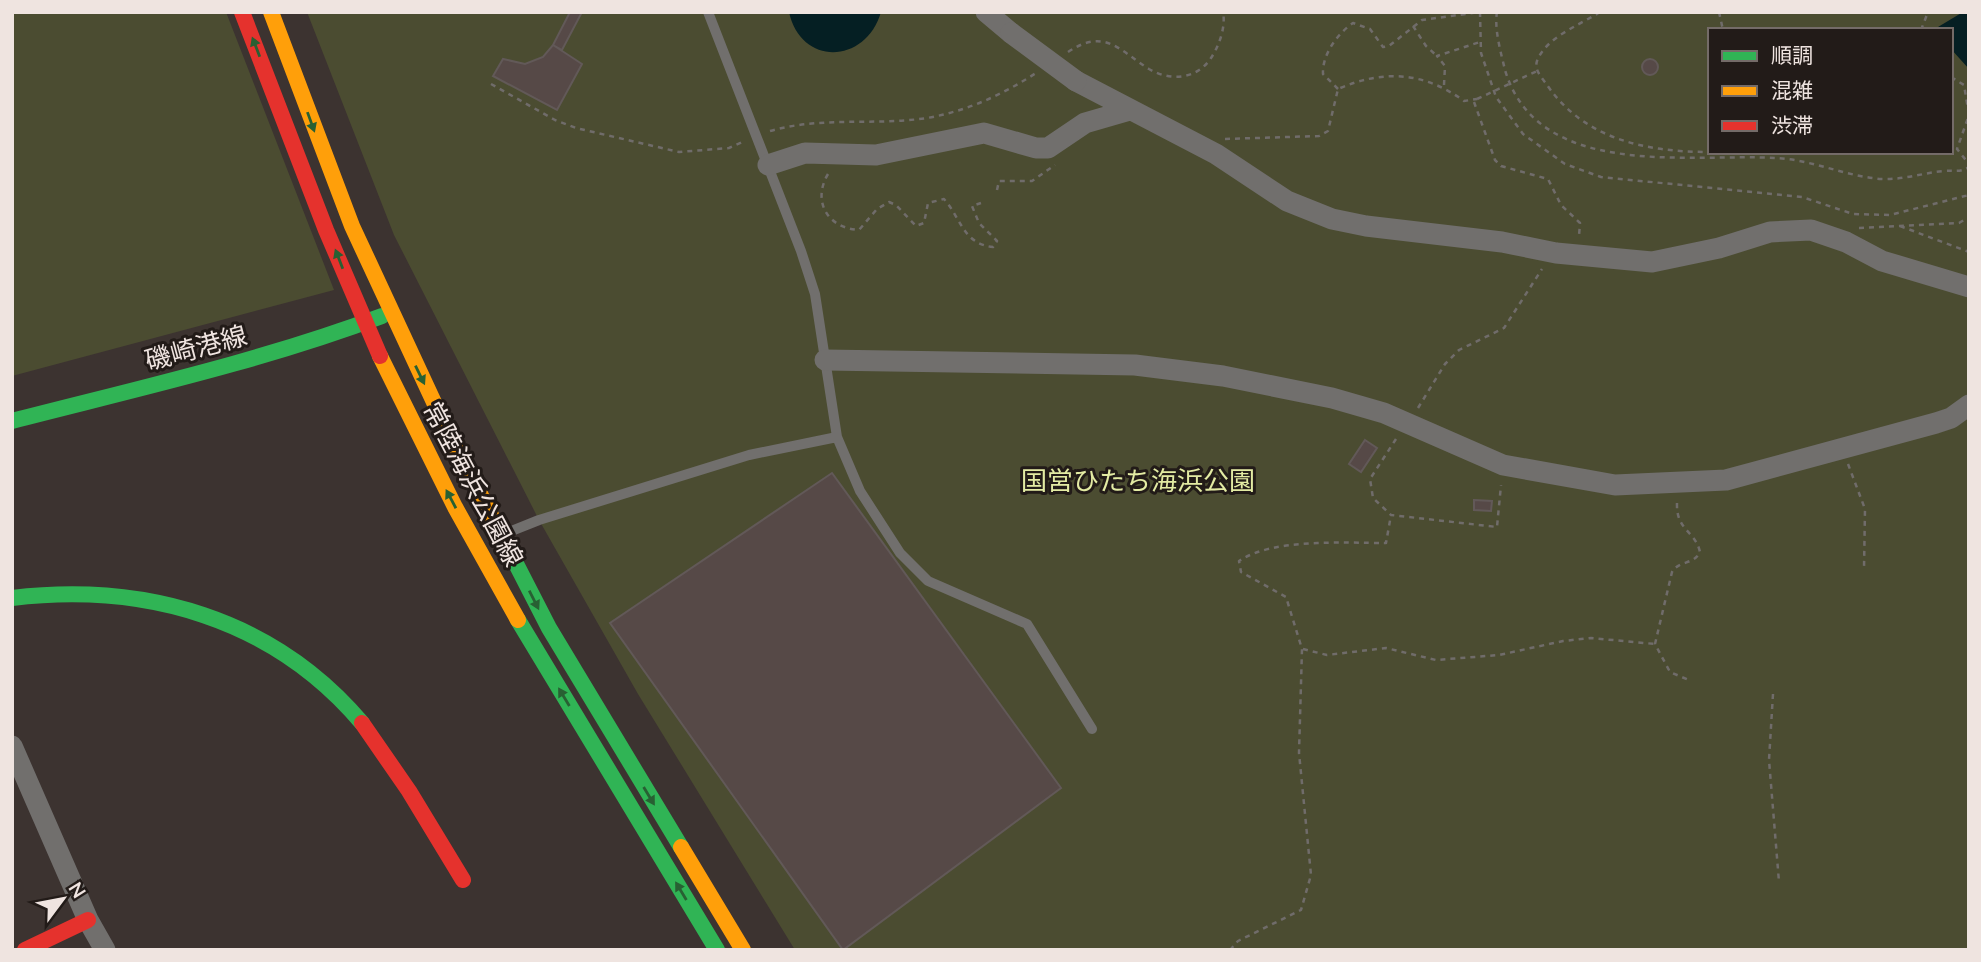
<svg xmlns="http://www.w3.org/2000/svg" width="1981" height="962" font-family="Mulish,'Noto Sans JP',sans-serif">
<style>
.green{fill:#4b4c31;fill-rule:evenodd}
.water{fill:#051f23}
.building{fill:#564947;stroke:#625958;stroke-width:2}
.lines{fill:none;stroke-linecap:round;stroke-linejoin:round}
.path{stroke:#706c6a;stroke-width:2.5;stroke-dasharray:5 5;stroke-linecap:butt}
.lane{stroke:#716f6d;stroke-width:10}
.street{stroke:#716f6d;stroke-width:21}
.fast{stroke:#30b455;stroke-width:16}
.slow{stroke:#ff9f0a;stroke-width:16}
.jam{stroke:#e5322d;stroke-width:16}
.path-bridge{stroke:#706c6a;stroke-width:2.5;stroke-dasharray:5 5;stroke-linecap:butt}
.street-bridge{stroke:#716f6d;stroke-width:21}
.oneway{fill:#286033}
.labels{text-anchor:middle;stroke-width:6;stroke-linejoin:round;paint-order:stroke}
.street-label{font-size:26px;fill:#efe4e0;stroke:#221b18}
.park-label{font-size:26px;fill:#e3eba3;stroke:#221b18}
</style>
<rect width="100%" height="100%" fill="#3c3330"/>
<!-- green -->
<path class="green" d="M12,12H226L334,290L12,376Z
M307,12H1969V950H795L638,694L539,520L394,235ZM1710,30H1951V152H1710Z"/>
<!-- water -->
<path class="water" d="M789,12H881C866,64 801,67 789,12Z
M1963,12H1969V69L1951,49V30H1939L1938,27Z"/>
<!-- building -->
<path class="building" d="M570,12H582L562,50L553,45Z
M553,45L582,64L557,110L493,76L503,59L525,64L543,57Z
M1642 67a8 8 0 1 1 16 0a8 8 0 1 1-16 0Z
M1365,440L1377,448L1361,472L1349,464Z
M832,473L1061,788L843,950L610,623Z
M1474,500L1492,501L1491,511L1474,510Z"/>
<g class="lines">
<!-- path -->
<path class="path" d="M1480,12L1481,53L1496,97L1523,134L1565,164L1601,177L1802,197L1853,214L1890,215L1969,195
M1497,12C1494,29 1501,53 1505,70C1538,181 1690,153 1777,158C1812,160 1845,176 1881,179C1904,180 1922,173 1944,171C1954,170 1959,173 1969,167
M1518,12H1532
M1600,12C1580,25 1546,37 1537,61C1534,70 1542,78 1547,85C1585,140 1647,152 1710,152
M1719,12L1723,30
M1413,26L1426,46L1437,56
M1921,30L1928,12
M1068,52C1105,27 1120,51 1149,69C1171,82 1197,79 1211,58C1219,46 1226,27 1223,12
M1951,77L1964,85L1969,115L1957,149L1969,164
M491,84L555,120L576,128L679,152L729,148L745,141
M1444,85L1445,66L1437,56L1480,42
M1338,89L1323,74C1322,55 1337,34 1353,23L1370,29L1383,47L1389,46L1422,20L1480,12
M1474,102L1495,160L1501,166L1548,179L1561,205L1580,223L1579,236
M770,131C822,116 875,126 927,118C967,111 1002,95 1036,73
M1225,139L1319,136L1328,131L1338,89C1384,69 1424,72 1464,101L1477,99
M828,174C812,201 827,228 859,230L877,209L889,202L896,205L916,226L924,223L928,203L944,199C961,218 963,244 993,247L997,241L979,223L972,206L981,203
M997,190L999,181H1032L1055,165
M1900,226L1969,252
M1859,228L1959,223L1969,217
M1418,408L1445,364L1459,350L1504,328L1542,269
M1396,439L1370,479L1373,498L1391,515L1497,527L1501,485
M1848,464L1865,509L1864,569
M1677,503C1676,531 1695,530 1700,552C1694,565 1679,560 1672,572L1655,644L1670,672L1691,681
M1303,649L1327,655L1386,648L1436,660L1499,655L1563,641L1591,638L1655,644
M1773,694L1769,760L1779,882
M1230,950L1238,941L1301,910L1311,875L1299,753L1302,649L1286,597L1241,572L1239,561C1273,538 1345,543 1386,543L1391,515"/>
<!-- lane -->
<path class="lane" d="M708,12L801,251L815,294L837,437L860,491L900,553L928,581L1027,624L1092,729
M504,534L539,520L749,455L837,437"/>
<!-- street -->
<path class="street" d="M986,12L1011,33
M1076,81L1216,154L1287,201L1332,219L1366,226L1502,242L1556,253L1652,262L1719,248L1770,232L1811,230L1846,242L1882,261L1969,287
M768,165L805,153L876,155L984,133L1036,148H1048L1085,123L1130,110
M825,360L1135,365L1223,376L1332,398L1384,413L1503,465L1615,485L1726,480L1936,423L1951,418L1969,405
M12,746L88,920L105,950"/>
<!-- fast -->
<path class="fast" d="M12,421C136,389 262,361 382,316
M512,556L549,628L681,847
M12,598C145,582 273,618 362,723
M518,620L717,950"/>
<!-- slow -->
<path class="slow" d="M271,12L352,226L445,426L512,556
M380,356L455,507L518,620
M681,847L743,950"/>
<!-- jam -->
<path class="jam" d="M242,12L326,230L380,356
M362,723L409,791L463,880
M25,950L88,920"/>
<!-- path-bridge -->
<path class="path-bridge" d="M1477,99L1537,71"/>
<!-- street-bridge -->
<path class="street-bridge" d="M1011,33L1076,81"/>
</g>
<!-- one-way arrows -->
<defs><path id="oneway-solid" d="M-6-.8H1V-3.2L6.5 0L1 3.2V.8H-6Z" transform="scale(1.75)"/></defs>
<g class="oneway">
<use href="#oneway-solid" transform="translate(256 47) rotate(-111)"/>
<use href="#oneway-solid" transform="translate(311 122) rotate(70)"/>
<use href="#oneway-solid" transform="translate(339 259) rotate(-111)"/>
<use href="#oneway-solid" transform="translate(420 375) rotate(64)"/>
<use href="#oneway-solid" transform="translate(451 499) rotate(-118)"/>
<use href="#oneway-solid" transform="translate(534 600) rotate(63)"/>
<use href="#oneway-solid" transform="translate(564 697) rotate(-121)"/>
<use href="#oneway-solid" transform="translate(649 796) rotate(59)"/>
<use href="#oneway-solid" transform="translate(681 891) rotate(-121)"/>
</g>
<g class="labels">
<!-- street labels -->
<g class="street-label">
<text transform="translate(196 348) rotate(-15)" y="9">磯崎港線</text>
<text transform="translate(473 484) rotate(62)" y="9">常陸海浜公園線</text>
</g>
<!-- park labels -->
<g class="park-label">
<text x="1138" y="490">国営ひたち海浜公園</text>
</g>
</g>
<!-- border -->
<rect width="1981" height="962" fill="none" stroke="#efe4e0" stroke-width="28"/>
<!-- legend -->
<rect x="1708" y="28" width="245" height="126" fill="#221b18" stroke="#746b68" stroke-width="2"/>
<rect x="1722" y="51" width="35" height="10" fill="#30b455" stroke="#746b68" stroke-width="2"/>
<text x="1771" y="63" font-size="21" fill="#efe4e0">順調</text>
<rect x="1722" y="86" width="35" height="10" fill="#ff9f0a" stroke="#746b68" stroke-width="2"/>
<text x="1771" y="98" font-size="21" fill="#efe4e0">混雑</text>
<rect x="1722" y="121" width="35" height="10" fill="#e5322d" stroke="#746b68" stroke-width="2"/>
<text x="1771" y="133" font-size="21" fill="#efe4e0">渋滞</text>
<!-- north arrow -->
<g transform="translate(63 899) rotate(58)" stroke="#221b18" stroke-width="5" paint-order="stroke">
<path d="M0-5L12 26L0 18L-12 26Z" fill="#efe4e0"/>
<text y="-10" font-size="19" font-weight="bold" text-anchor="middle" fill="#efe4e0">N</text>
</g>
</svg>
